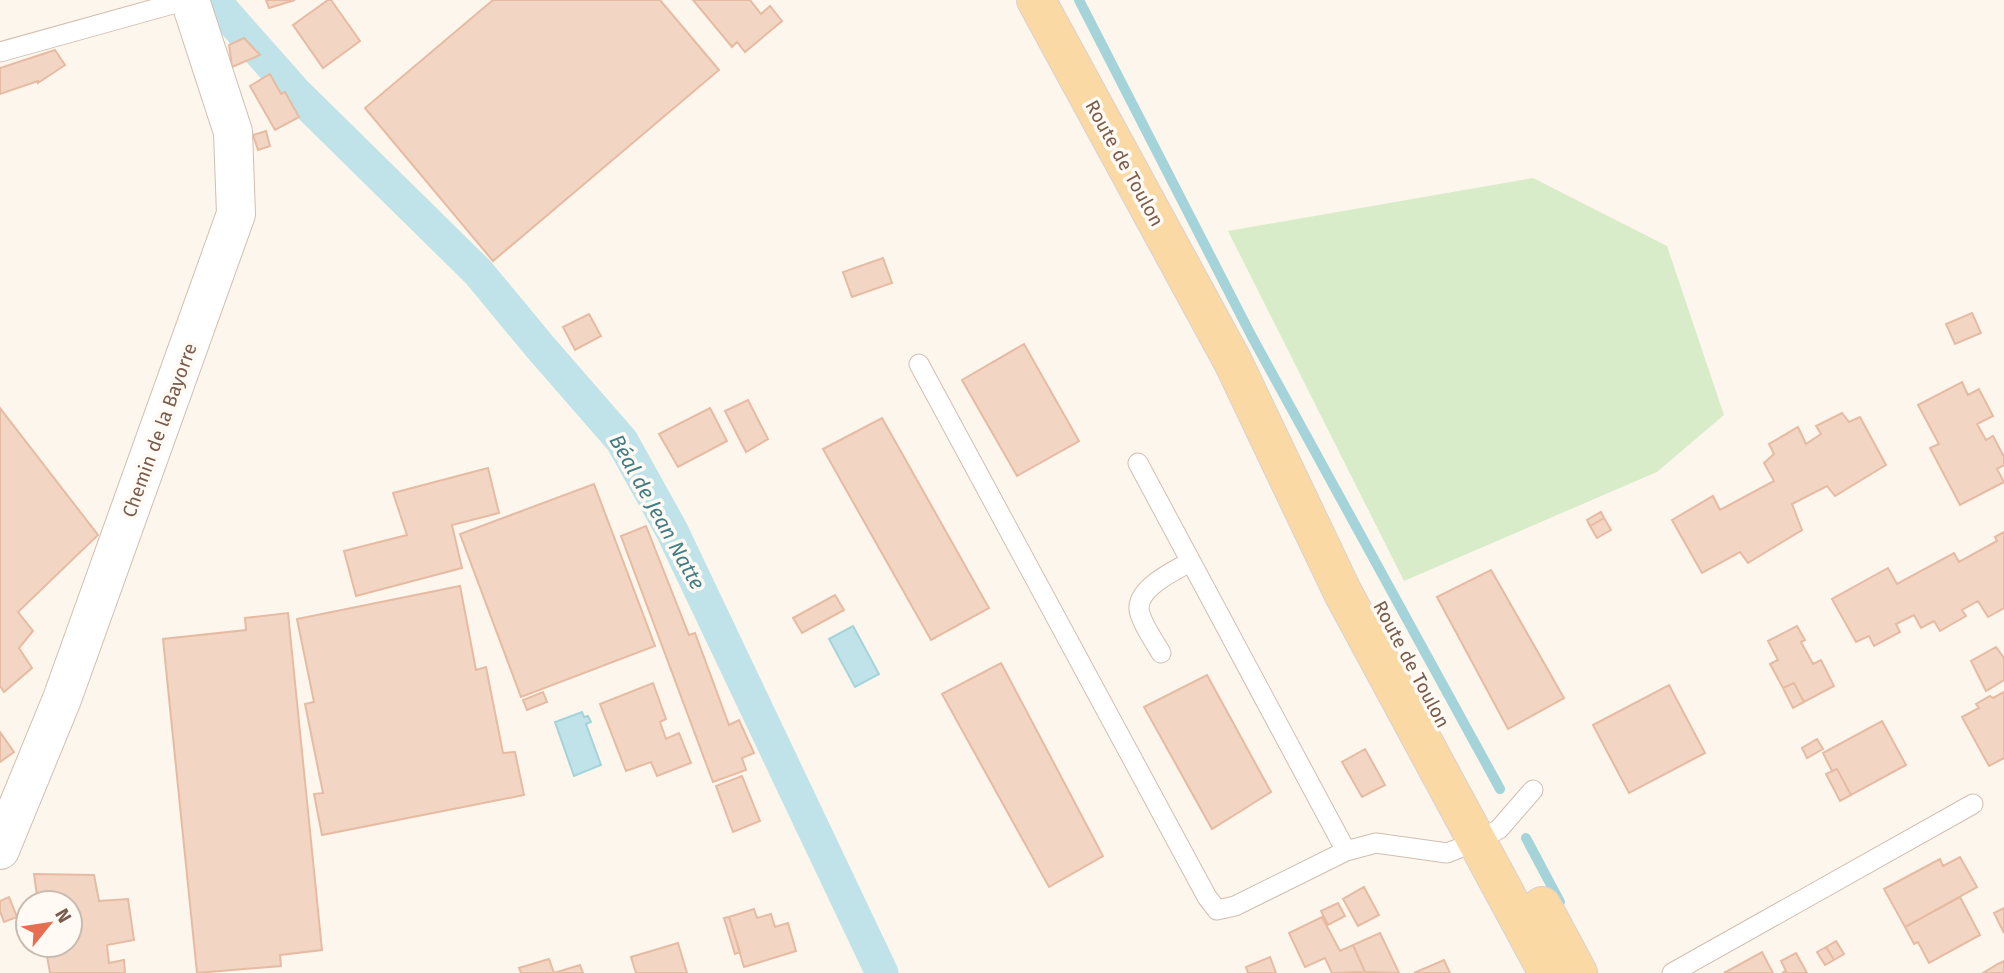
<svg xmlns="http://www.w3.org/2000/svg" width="2004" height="973" font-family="'Fira Sans',sans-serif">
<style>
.green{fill:#d8ecc9}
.water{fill:#bfe3e8;stroke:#a5d3da;stroke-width:2}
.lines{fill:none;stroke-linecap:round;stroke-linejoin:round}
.stream{stroke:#a5d3da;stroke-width:10}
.canal{stroke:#bfe3e8;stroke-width:33}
.building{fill:#f3d5c3;stroke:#e6bba3;stroke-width:2}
.lane-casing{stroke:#d1beb0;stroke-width:21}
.street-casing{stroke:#d1beb0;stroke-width:40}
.primary-casing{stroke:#dad1cd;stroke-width:40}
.lane{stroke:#fff;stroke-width:19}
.street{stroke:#fff;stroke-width:38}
.primary{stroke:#fbd9a5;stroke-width:38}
.labels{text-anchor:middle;stroke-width:7;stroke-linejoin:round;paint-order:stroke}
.street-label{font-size:19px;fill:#7a5c4d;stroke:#fffaf3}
.water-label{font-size:21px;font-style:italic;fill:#437c86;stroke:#fffaf3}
</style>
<rect width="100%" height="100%" fill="#fdf6ec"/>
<!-- green -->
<path class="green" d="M1533,178L1667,246L1724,415L1657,472L1404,581L1228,231Z"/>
<!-- water -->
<path class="water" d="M853,626L879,674L855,687L829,639Z
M582,712L584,717L588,716L591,722L586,724L601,765L574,776L555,722Z"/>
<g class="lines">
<!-- stream -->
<path class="stream" d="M1079,0L1251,335L1500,789
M1526,838L1560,902"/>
<!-- canal -->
<path class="canal" d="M211,0L219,6L295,92L478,272L541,348L622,441L672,531L882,973"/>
</g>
<!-- building -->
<path class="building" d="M266,0H295L269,8Z
M328,0H331L360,41L323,68L293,25Z
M493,0H660L719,70L493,261L365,108Z
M693,0H750L761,14L770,6L782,21L745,52L737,42L732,47Z
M244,38L260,55L232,67L229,45Z
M55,50L65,65L38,83V81L0,94V68Z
M270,74L281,94L285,92L299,117L275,130L250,86Z
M266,131L270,146L258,150L253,135Z
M883,258L892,283L852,297L843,272Z
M1972,313L1981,333L1955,344L1946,324Z
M589,314L601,336L575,350L563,327Z
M1024,344L1079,441L1017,476L962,380Z
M1962,382L1968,395L1979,389L1993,416L1977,424L1986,440L1993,436L2004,457V465L1997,469L2004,482L1960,505L1930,448L1939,444L1918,405Z
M748,400L768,439L746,452L725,411Z
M0,408L98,535L18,612L33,631L19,648L32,668L4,692L0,686Z
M710,408L727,441L678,467L659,434Z
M1842,413L1849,422L1860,417L1886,465L1835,496L1827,486L1792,504L1802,530L1748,563L1740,552L1702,573L1672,520L1713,496L1720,510L1774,481L1764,463L1774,454L1769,444L1798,427L1806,444L1821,434L1816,426Z
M882,418L989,608L931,640L823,449Z
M488,468L499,513L452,525L462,568L356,596L344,551L407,535L393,493Z
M594,484L655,646L521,697L460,534Z
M1601,512L1604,518L1590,526L1587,520Z
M1604,518L1611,530L1597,538L1590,526Z
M646,526L689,635L695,633L729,725L739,720L754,753L742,758L746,770L713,782L621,536Z
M2004,532V608L1988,617L1978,601L1962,610L1966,616L1940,631L1934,621L1921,628L1914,615L1896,624L1900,632L1874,646L1869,636L1856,642L1832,599L1888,568L1897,584L1954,553L1959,562L1997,541L1995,537Z
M1491,570L1564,698L1508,729L1437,597Z
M460,586L476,670L486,667L503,753L515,752L524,795L322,835L314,794L323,793L305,704L314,702L297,619Z
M835,595L844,610L802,633L793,618Z
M288,613L322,950L280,955L281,966L197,973L163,639L246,630L245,618Z
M1797,626L1805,640L1801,642L1813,664L1821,660L1834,686L1804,702L1794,683L1783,688L1770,664L1778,660L1768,641Z
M1996,647L2004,658V680L1986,691L1971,661Z
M1001,663L1103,856L1049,887L942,694Z
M1207,675L1271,792L1212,829L1144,707Z
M653,683L666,719L660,722L666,739L679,733L691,763L657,776L651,762L626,771L600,704Z
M1794,683L1804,702L1793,708L1783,688Z
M1669,685L1705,753L1629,793L1593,725Z
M543,692L547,702L527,710L523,700Z
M2004,692V758L1989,766L1962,717L1979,708L1976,704L1990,696L1993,698Z
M1882,721L1906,765L1851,795L1837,769L1832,771L1823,753Z
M0,732L14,752L0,762Z
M1817,739L1823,749L1807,758L1802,748Z
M1365,749L1385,785L1362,797L1342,762Z
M1837,769L1851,795L1840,801L1826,774Z
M742,776L760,821L733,832L716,786Z
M1960,857L1977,887L1905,927L1884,889L1940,859L1943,866Z
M34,874L94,875L99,901L128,899L134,940L107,945L109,963L124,960L125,973H50L45,945H70V903H38Z
M1364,887L1379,915L1358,926L1343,899Z
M9,897L17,917L4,922L0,911V901Z
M1960,897L1980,935L1929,963L1918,942L1914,944L1905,927Z
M1338,903L1345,916L1328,925L1321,911Z
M2004,908V933L1994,913Z
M754,909L757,918L771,914L775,927L788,923L796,951L744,967L729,917Z
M729,917L740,952L735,954L724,918Z
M1322,917L1340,951L1353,945L1365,972L1332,973L1325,958L1305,967L1289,933Z
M1380,933L1399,973L1365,972L1353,945Z
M1836,941L1844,954L1834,960L1826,947Z
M678,943L687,973H636L631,957Z
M1826,947L1834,960L1825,965L1817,952Z
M1762,952L1773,973H1724Z
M1796,953L1807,973H1782L1786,971L1781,961Z
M1270,957L1276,973H1248L1246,967Z
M549,959L554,973L580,965L583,973H521L519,968Z
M1444,960L1450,973H1414Z
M2004,961V973H1983L1998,964Z"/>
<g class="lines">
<defs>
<path id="lane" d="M0,52L187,0
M919,364L1207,897L1217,910L1235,906L1346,851L1376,843L1447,853L1478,841L1499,829L1533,790
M1138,463L1346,851
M1161,653C1154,641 1144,627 1140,614C1132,590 1174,571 1190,562
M1672,973L1973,804"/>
<path id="street" d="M0,850L62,699L236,214L233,132L190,0"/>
<path id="primary" d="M1036,0L1233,362L1343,593L1548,973
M1542,906L1578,973"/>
</defs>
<!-- lane casing -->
<use href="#lane" class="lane-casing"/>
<!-- street casing -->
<use href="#street" class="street-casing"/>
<!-- primary casing -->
<use href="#primary" class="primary-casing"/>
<!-- lane -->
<use href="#lane" class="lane"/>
<!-- street -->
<use href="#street" class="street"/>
<!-- primary -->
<use href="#primary" class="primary"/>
</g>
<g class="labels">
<!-- street labels -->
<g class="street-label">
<text transform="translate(1125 163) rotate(61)" y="7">Route de Toulon</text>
<text transform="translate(159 430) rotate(-70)" y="7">Chemin de la Bayorre</text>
<text transform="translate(1412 664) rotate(62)" y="7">Route de Toulon</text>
</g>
<!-- water labels -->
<g class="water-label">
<text transform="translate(657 512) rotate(61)" y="7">Béal de Jean Natte</text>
</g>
</g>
<!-- north arrow -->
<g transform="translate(49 924) rotate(60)"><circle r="33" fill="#fffaf3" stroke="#cabbb1" stroke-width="2"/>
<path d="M0-5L12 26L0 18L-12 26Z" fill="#e76f51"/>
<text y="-10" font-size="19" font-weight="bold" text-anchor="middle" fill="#7a5c4d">N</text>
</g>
</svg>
